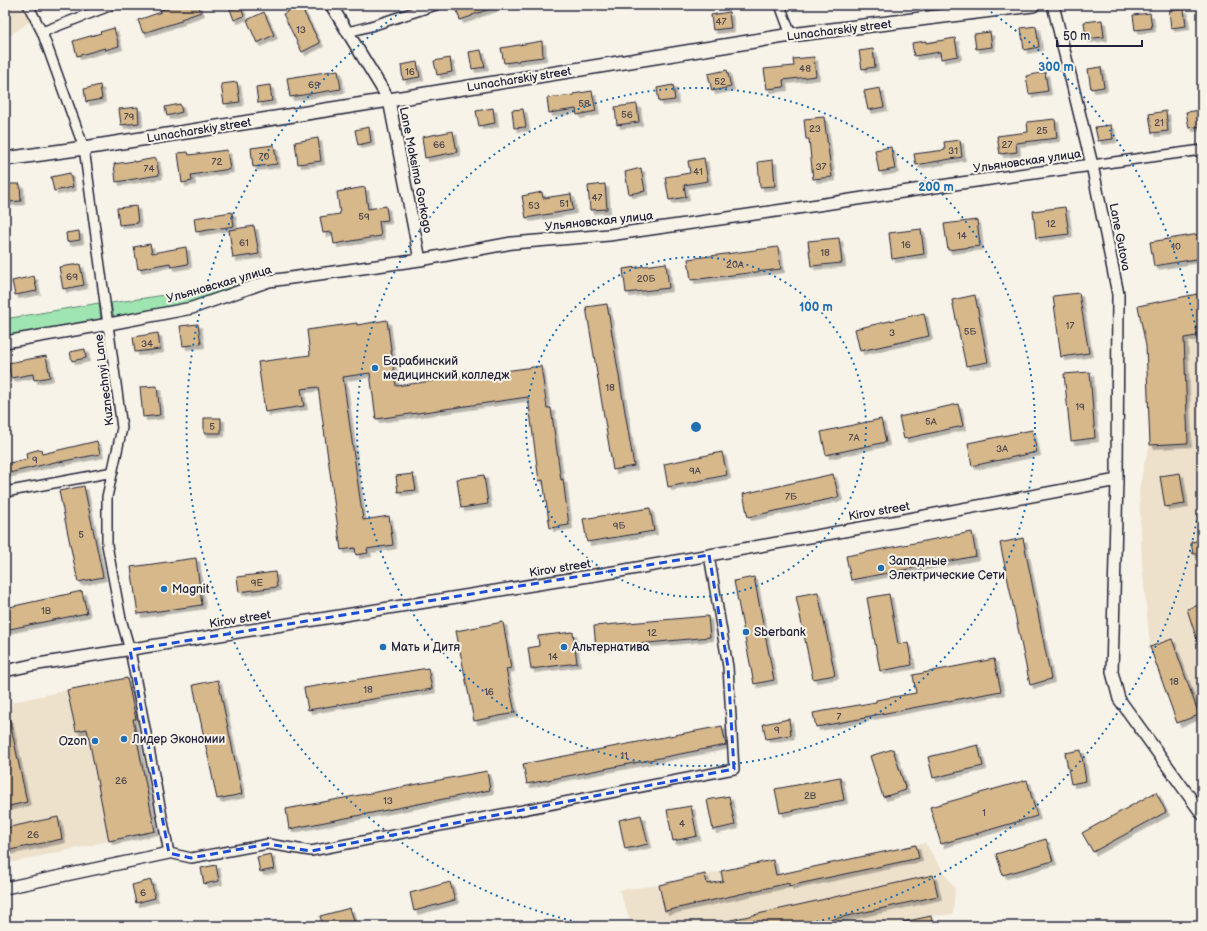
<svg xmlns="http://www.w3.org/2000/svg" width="1207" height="931" font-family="'Balsamiq Sans',sans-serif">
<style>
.built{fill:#ede1cc}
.green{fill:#9fe5b1;stroke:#608476}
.building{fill:#d6b88a;stroke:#22223b;filter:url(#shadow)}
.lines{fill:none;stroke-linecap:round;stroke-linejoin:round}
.minor-casing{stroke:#22223b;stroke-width:12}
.tertiary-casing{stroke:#22223b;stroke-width:14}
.secondary-casing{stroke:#22223b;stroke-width:16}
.minor{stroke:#f7f3e8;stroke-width:9}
.tertiary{stroke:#f7f3e8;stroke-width:11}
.secondary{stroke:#f7f3e8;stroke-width:13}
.marked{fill:none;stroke:#1d4ed8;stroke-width:3;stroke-dasharray:8 5;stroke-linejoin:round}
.ring{fill:none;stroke:#1f6fb2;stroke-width:2;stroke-dasharray:2 4}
.poi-dot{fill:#1f6fb2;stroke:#f7f3e8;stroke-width:1.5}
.labels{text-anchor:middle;stroke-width:4;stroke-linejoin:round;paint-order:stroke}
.number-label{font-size:10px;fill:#4f484f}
.street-label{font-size:12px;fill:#22223b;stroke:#f7f3e8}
.poi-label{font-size:12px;fill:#22223b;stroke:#f7f3e8;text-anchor:start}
.centre{fill:#1f6fb2;stroke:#f7f3e8;stroke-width:2}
.ring-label{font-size:12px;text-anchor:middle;font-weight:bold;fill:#1f6fb2;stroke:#f7f3e8;stroke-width:4;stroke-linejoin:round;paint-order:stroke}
</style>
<defs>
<filter id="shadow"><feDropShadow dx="3.5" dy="3.5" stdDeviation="0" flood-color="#0004"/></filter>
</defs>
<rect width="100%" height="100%" fill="#f7f3e8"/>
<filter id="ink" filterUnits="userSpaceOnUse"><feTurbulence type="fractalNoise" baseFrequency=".025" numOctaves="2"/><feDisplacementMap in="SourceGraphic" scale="8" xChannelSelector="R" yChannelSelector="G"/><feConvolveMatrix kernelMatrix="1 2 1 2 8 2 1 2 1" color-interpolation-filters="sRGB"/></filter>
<g filter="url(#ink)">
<!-- built -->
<path class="built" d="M5,5H22L31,21L5,39Z
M1202,293V721L1199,715L1177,723L1150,647L1142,564L1139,491L1144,464L1150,445L1146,346L1138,306Z
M127,678L136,719L133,720L155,831L5,864V715L9,714L13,702L67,690Z
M925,843L955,889L953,914L931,916L933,926H632L619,890L659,885L773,860L777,875Z"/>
<!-- green -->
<path class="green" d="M239,284L192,304L114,318L111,303Z
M99,303L101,321L5,338V319Z"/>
<!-- building -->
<path class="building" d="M177,5H198L201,12L181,19V21L143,33L138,20L161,12L160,10Z
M240,5L244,16L234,20L230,9Z
M300,5L320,43L302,52L283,14Z
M455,5H495L496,7L472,15V16L460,20Z
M1184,9L1186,26L1171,28L1169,11Z
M264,12L274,35L257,43L247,20Z
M729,12L731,28L713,30L711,15Z
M1150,13L1152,28L1135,30L1133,15Z
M1102,20L1104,37L1086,39L1084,22Z
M1036,26L1039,47L1024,50L1021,28Z
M114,28L119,46L105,50V48L77,56L73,41L101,33L100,32Z
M990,32L992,47L976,49L974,34Z
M955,38L958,56L941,59L940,52L914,56L912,43L926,41V43Z
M542,41L543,57L519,60V61L504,63L501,48Z
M873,49L875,67L862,69L859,51Z
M481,50L485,67L472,69L469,52Z
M814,57L816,76L783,80L784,87L767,89L764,69L794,66L793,59Z
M450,58L452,72L437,75L434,61Z
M417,62L420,77L403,80L401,65Z
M1101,67L1104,87L1091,89L1088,69Z
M338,70L341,89L290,97L287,78Z
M727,70L731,87L712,91L708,74Z
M1045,72L1048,91L1029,94L1026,76Z
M237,82L240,102L224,104L221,84Z
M100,85L102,99L86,102L84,89Z
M270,85L272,101L258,103L256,87Z
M673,85L675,100L659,102L657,88Z
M880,88L884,107L868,110L864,91Z
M592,91L596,111L577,115L576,109L549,113L547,98L574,95L573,94Z
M180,104L182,112L167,116L165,107Z
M637,104L639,122L617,125L615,107Z
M138,107L139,123L121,125L119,109Z
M493,108L495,123L479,126L476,111Z
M523,109L526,127L514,128L512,110Z
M1202,110V126L1189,128L1186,112Z
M1166,111L1168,131L1152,133L1149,114Z
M824,117L832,177L813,179L809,139H806L804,119Z
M1055,119L1057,138L1016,143L1017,152L1000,154L997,136L1028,132L1027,122Z
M1111,125L1113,139L1098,141L1095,127Z
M369,127L371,142L358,145L355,130Z
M453,131L457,152L425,158L422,137Z
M318,138L321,161L298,164L295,142Z
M960,140L962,157L916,165L914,154L945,150L944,142Z
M274,145L277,164L253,167L251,148Z
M891,147L895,169L879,172L875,150Z
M227,150L230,169L191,175L192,181L182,183L178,153L188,152L189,155Z
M156,158L159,175L116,182L114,164L134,161V162Z
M704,158L708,181L684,185L686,197L669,200L665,177L690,173L688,161Z
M773,160L775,186L760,187L758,162Z
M641,168L645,191L629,194L625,172Z
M70,173L73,187L54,191L51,177Z
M6,184H20L21,201L7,202Z
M605,184L607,209L590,210L588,186Z
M365,187L368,209L386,206L388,220L379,221L381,236L334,244L332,232L323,233L320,217L340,214L337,192Z
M542,192L543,198L571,194L573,210L526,218L522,196Z
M136,206L138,223L119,225L117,208Z
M1065,207L1069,234L1036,238L1033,211Z
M232,212L234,226L196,232L194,218Z
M977,220L980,246L948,250L944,224Z
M254,226L259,254L233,258L229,230Z
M921,229L924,254L892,259L889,233Z
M79,231L80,240L67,242L66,233Z
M1199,234L1202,258L1154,266L1150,242Z
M839,238L842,263L811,266L808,241Z
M150,244L152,253L186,247L188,264L171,267L170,263L138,269L134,247Z
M778,247L781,269L691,280L688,259Z
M666,263L669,288L626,293L623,269Z
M80,264L84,285L63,289L59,267Z
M34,276L37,291L15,295L12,281Z
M1079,293L1089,353L1061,357L1053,296Z
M1202,293V335L1184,338L1188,443L1150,445L1146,346L1138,306Z
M975,295L988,362L966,366L952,300Z
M607,304L634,466L613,470L586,307Z
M924,313L929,336L860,351L855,329Z
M387,320L396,386L541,366L547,408H551L561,480L563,479L569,525L550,528L543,480L539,481L528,397L376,419L370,373L343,377L363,520L389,516L393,545L367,549L368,553L356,555L355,548L341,550L318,387L301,389L304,406L265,412L258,362L310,355L307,330L357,323V325Z
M198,324L201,344L183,346L180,326Z
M158,333L160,349L135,352L133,337Z
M85,349L86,358L72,361L70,352Z
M46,356L50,377L34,380L33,374L11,378L8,363Z
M1090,372L1095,438L1071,441L1064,374Z
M157,386L160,415L143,417L140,387Z
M958,404L963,426L904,439L899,417Z
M204,418H221V433H204Z
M881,419L886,442L826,455L821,432Z
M1032,430L1037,452L972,466L968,443Z
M97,441L100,454L59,462V461L5,474V464L27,459L26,453L41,449L42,454Z
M722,452L727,475L668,487L664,464Z
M1180,473L1185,504L1165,507L1160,476Z
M413,474L416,490L398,492L396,476Z
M833,474L839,497L748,517L743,494Z
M484,475L488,504L461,508L457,479Z
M84,486L103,577L78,582L59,491Z
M650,508L654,531L587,542L583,519Z
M972,532L976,556L851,580L846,556Z
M1023,538L1051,679L1030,685L1000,543Z
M1202,540V553L1193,554L1191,542Z
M196,558L202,605L138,614L131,567Z
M275,572L277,587L239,592L237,577Z
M754,577L774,680L754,684L734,581Z
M82,591L87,613L5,630V608Z
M818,592L835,675L813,679L796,596Z
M889,594L898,644L908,643L912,665L880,671L867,598Z
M1202,604V649H1200L1187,609Z
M708,616L710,637L596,648L594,626Z
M503,622L511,668L506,669L515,713L474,721L456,631Z
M573,632L577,663L531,669L528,648L539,646L538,636Z
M1172,639L1199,715L1177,723L1150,647Z
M994,659L1001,691L865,717V718L816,727L813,713L876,702V700L916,693L913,675Z
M428,668L432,689L308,710L304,688Z
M127,678L136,719H133L155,831L109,841L87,729L76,731L67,690Z
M218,680L242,794L217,799L193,685Z
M9,718L27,802L5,807V719Z
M789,719L791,735L766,739L763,724Z
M722,726L726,745L527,784L523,764Z
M978,745L983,766L933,778L928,757Z
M893,749L906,790L883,797L870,756Z
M1081,750L1086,781L1071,784L1065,753Z
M487,771L490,790L289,829L286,809Z
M840,777L844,800L780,813L775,789Z
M1027,780L1037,816L941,844L930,807Z
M1156,792L1166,812L1093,852L1082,833Z
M729,796L735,825L713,830L707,800Z
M691,806L697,836L673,841L667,810Z
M641,815L648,844L625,849L619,820Z
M58,817L62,839L5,851V828Z
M1046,839L1053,861L1003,875L996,854Z
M916,845L919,858L789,886V883L665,911L659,885L705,874L707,884L723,881L721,871L773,860L776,875Z
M271,854L274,869L260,872L257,857Z
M216,865L219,881L204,884L201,868Z
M933,875L938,896L802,926H722V922Z
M151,880L155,898L136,903L132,885Z
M450,882L455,900L414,911L410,893Z
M350,908L356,926H323L320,916Z
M931,916L933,926H903V922Z"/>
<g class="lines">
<defs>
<path id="minor" d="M28,5L42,32L84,148L122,428L107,497V545L121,619L130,650L169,853L191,858L268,844L311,851L734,769L728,667L709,555
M780,5L791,35
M42,32L112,5
M348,32L371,26L436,5
M1092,165L1202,150
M5,492L113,472"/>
<path id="tertiary" d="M331,5L389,100L420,260
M1053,5L1092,165L1118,294L1117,480L1112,672L1119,699L1202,814
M5,342L109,324L192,308L269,281L420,260L512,243L609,235L818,205L954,184L1092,165
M5,671L32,665L620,571L866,527L1117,480
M5,888L169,853"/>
<path id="secondary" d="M5,159L84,148L389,100L791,35L1033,5"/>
</defs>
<!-- minor casing -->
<use href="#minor" class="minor-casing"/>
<!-- tertiary casing -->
<use href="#tertiary" class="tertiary-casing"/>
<!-- secondary casing -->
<use href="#secondary" class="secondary-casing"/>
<!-- minor -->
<use href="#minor" class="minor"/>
<!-- tertiary -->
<use href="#tertiary" class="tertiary"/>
<!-- secondary -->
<use href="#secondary" class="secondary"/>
</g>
</g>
<!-- marked area -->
<path class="marked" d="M709,555L728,667L734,769L311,851L268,844L191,858L169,853L130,650Z"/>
<!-- distance rings -->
<g class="ring">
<circle cx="696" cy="427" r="170"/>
<circle cx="696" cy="427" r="339"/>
<path d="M1202 485A509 509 0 0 1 797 926M595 926A509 509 0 0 1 411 5M981 5A509 509 0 0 1 1202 369"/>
</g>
<!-- markers -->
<g class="poi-dot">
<circle cx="375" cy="368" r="4"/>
<circle cx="881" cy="568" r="4"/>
<circle cx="164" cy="589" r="4"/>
<circle cx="746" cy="632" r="4"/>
<circle cx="383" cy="647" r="4"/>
<circle cx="564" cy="647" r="4"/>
<circle cx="124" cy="739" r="4"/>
<circle cx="95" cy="741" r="4"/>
</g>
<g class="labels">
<!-- number labels -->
<g class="number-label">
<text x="721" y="25">47</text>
<text x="301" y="33">13</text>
<text x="805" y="72">48</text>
<text x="410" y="75">16</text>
<text x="720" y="85">52</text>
<text x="314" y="88">69</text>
<text x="584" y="107">58</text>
<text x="627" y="118">56</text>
<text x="129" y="120">79</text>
<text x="1159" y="126">21</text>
<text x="815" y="132">23</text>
<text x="1042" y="134">25</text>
<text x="439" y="148">66</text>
<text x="1007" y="148">27</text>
<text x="953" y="154">31</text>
<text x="264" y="160">70</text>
<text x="217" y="165">72</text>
<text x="821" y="170">37</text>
<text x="149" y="172">74</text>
<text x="698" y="175">41</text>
<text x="597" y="201">47</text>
<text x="564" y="207">51</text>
<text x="534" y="209">53</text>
<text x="364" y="220">59</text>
<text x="1051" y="227">12</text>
<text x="962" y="239">14</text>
<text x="244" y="246">61</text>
<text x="906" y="248">16</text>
<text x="1176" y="250">10</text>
<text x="825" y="256">18</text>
<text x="735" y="268">20А</text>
<text x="72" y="280">69</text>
<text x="646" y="282">20Б</text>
<text x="1070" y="329">17</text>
<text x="970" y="335">5Б</text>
<text x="892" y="336">3</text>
<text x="147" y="347">34</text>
<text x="610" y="391">18</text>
<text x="1080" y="410">19</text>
<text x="931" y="425">5А</text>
<text x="212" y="430">5</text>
<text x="854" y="441">7А</text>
<text x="1002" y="452">3А</text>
<text x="35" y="463">9</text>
<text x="695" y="474">9А</text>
<text x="791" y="500">7Б</text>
<text x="619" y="529">9Б</text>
<text x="81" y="538">5</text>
<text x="257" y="586">9Е</text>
<text x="46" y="614">1В</text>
<text x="652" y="636">12</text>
<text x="553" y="660">14</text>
<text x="1174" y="685">18</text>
<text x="368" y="693">18</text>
<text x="489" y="695">16</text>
<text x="839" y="720">7</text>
<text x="777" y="733">9</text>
<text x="624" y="759">11</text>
<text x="121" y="784">26</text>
<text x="810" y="799">2В</text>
<text x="388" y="804">13</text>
<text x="984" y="816">1</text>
<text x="682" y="827">4</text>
<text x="33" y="838">26</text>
<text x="143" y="896">6</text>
</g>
<!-- street labels -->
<g class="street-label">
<text transform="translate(839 30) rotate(-7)" y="4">Lunacharskiy street</text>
<text transform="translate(519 79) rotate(-9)" y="4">Lunacharskiy street</text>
<text transform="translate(199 130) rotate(-9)" y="4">Lunacharskiy street</text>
<text transform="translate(1027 161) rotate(-8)" y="4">Ульяновская улица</text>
<text transform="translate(416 170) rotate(79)" y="4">Lane Maksima Gorkogo</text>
<text transform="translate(599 221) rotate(-6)" y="4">Ульяновская улица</text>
<text transform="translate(1120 237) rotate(79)" y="4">Lane Gutova</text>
<text transform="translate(219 284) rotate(-16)" y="4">Ульяновская улица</text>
<text transform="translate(104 380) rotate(-97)" y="4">Kuznechnyi Lane</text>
<text transform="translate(879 511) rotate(-10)" y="4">Kirov street</text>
<text transform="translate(560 568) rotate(-9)" y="4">Kirov street</text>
<text transform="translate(240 619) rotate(-9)" y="4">Kirov street</text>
</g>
<!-- poi labels -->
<g class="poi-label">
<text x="383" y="365">Барабинский<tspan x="383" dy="14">медицинский колледж</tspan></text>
<text x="889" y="565">Западные<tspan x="889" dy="14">Электрические Сети</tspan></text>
<text x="172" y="593">Magnit</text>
<text x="754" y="636">Sberbank</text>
<text x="391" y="651">Мать и Дитя</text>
<text x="572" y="651">Альтернатива</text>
<text x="132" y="743">Лидер Экономии</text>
<text x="87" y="745" text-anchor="end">Ozon</text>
</g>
</g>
<circle cx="696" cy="427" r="6" class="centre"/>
<g class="ring-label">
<text x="1056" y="71">300 m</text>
<text x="936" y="191">200 m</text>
<text x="816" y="311">100 m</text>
</g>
<!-- margin -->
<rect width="1207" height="931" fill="none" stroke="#f7f3e8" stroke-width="20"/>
<rect x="10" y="10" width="1187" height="911" fill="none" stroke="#22223b" stroke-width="1.5" filter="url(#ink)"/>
<!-- scale -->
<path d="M1057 40v6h85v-6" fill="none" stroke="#22223b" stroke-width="2"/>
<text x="1063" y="40" font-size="12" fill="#22223b" stroke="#f7f3e8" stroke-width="3" paint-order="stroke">50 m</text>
</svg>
